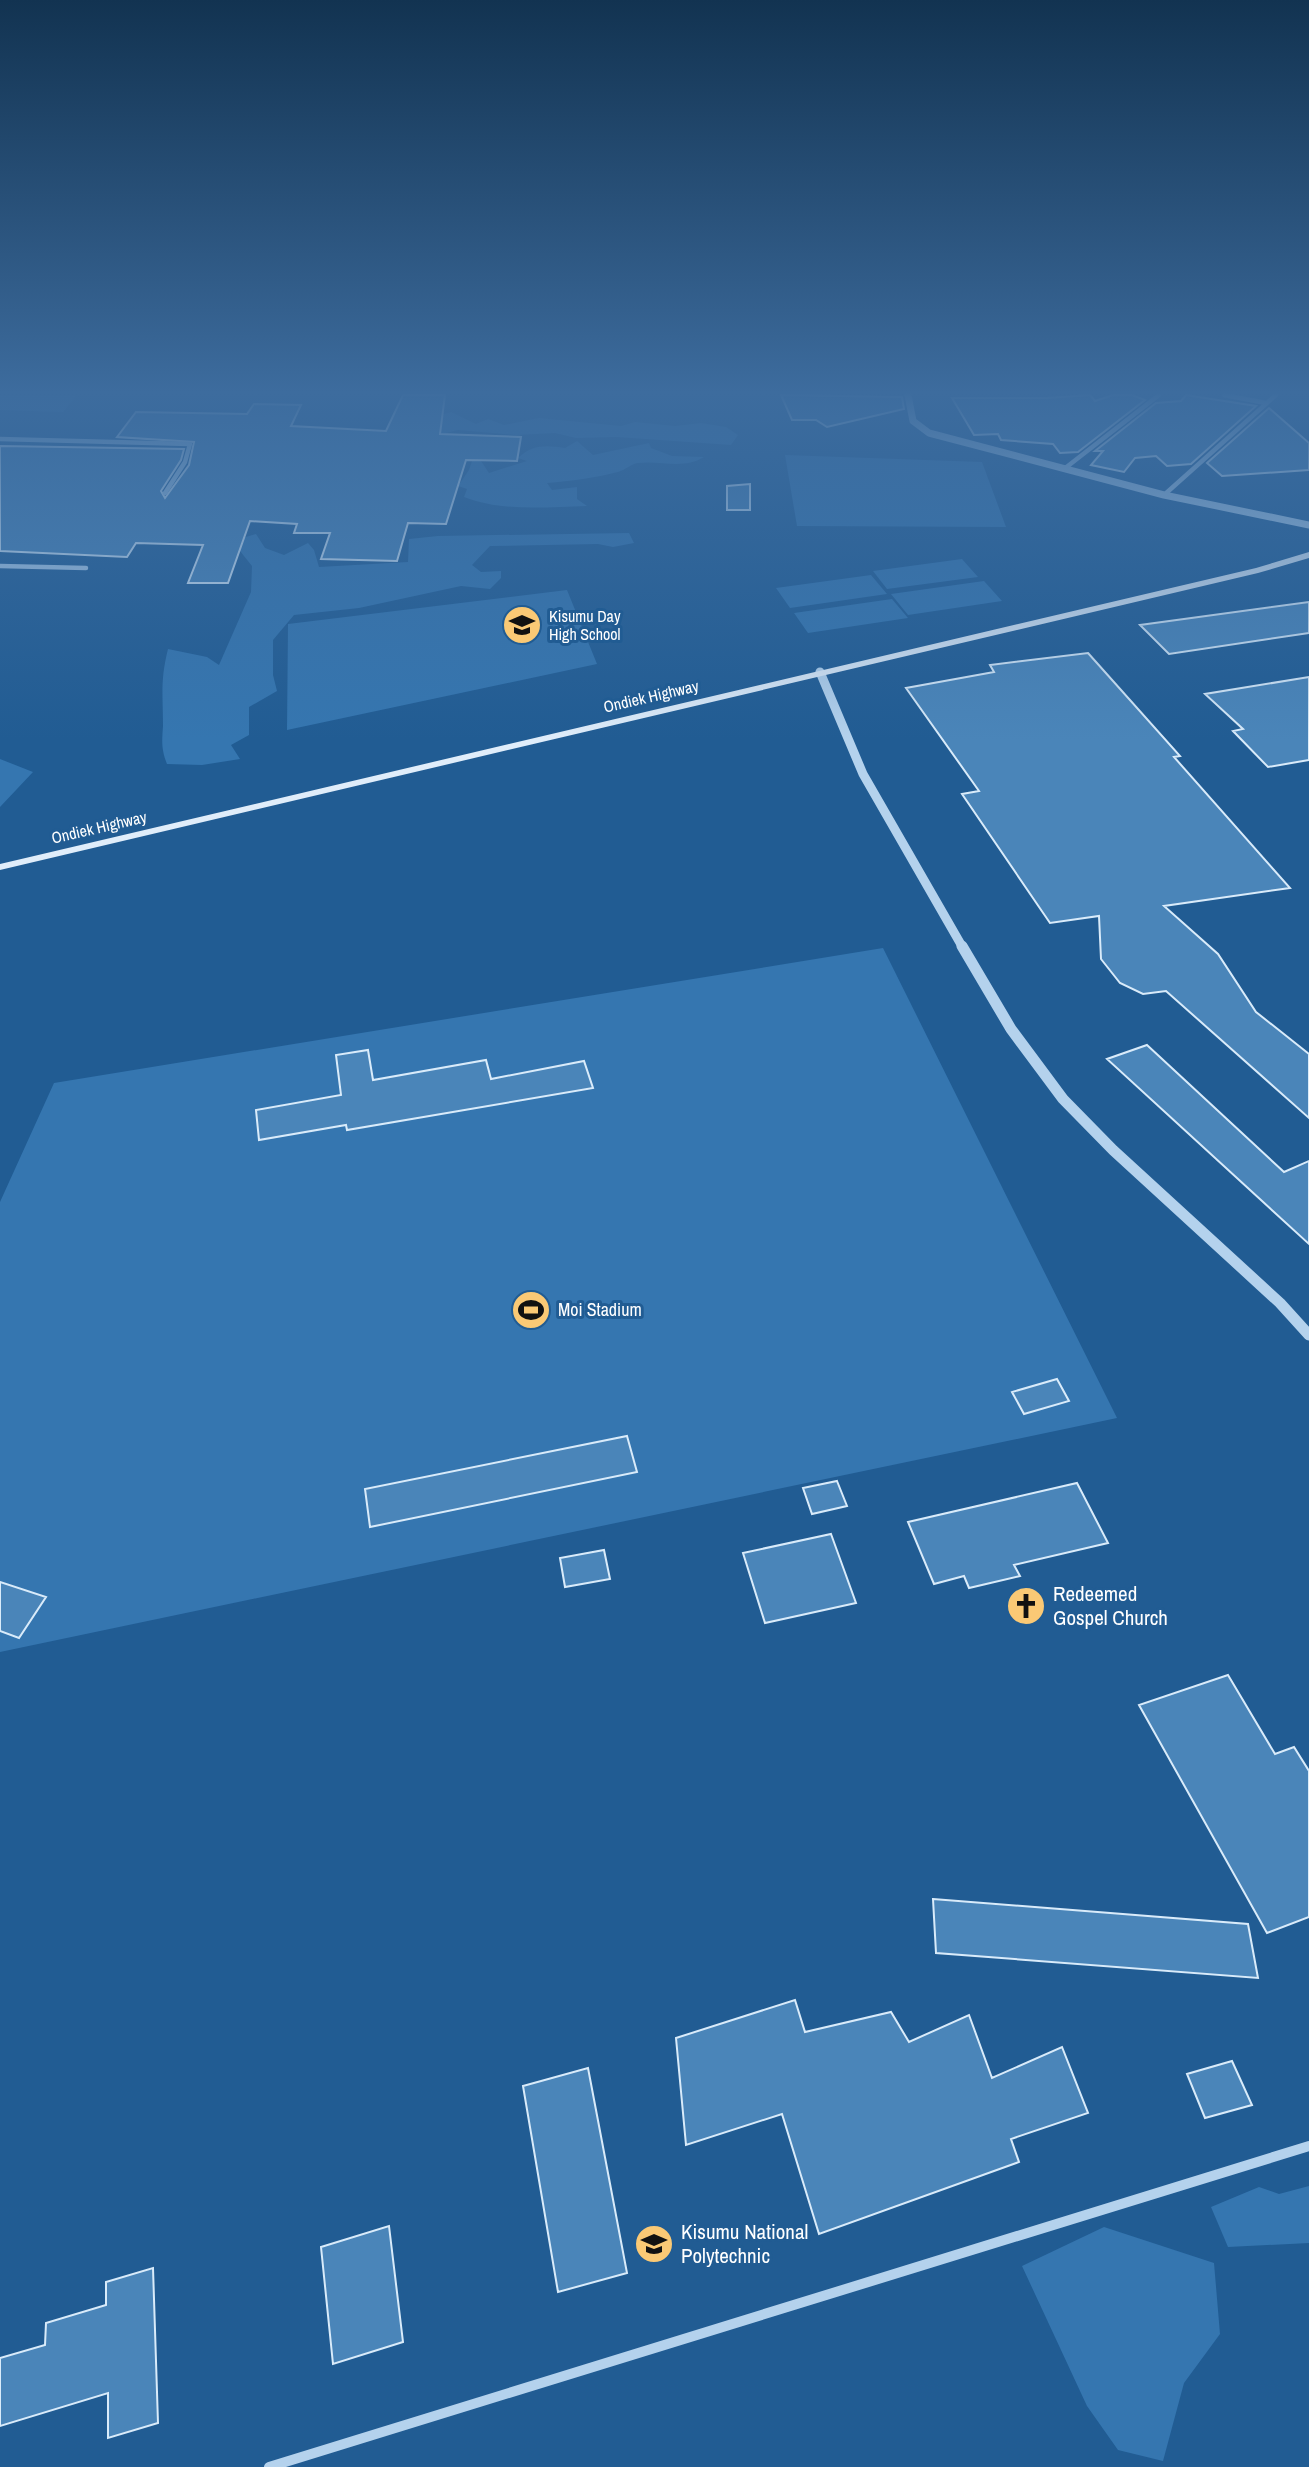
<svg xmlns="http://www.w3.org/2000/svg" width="1309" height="2467" font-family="'Archivo Narrow',sans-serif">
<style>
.green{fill:#3576b0}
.building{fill:#4a85b9;stroke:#d9ebfa;stroke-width:2}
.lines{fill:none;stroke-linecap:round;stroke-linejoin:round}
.minor-far1{stroke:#b4d2ed;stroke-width:4.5}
.minor{stroke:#b4d2ed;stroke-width:10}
.tertiary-far2{stroke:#b4d2ed;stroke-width:7}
.tertiary-far1{stroke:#b4d2ed;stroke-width:9}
.tertiary{stroke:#b4d2ed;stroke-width:11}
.secondary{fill:#e0edfa;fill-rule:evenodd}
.labels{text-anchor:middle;stroke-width:6;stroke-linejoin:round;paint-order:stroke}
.far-poi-label{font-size:16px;fill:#fff;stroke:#215c93;text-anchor:start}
.far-street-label{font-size:16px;fill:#fff;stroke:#215c93}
.poi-label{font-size:18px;fill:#fff;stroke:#215c93;text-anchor:start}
.near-poi-label{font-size:21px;fill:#fff;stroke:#215c93;text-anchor:start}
</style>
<rect width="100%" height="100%" fill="#215c93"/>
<!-- green -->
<path class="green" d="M0,395H77L63,412L0,410Z
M451,412L476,424L488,419L504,425L539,418L621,426L635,422L675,426L701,423L726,427L738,435L731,445L617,437L576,438L555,433L516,435L458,430L434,436V417Z
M577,441L593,455L649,443L651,448L672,456L704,457C683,470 661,460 638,463C631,464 625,470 618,472C595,478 571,481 547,483L552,490L577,487V499L587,506C546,507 503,512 464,497L467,489L458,486L469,470L473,458L481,461L489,473L527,461L518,458C532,444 547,445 565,448Z
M785,455L982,462L1006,527L797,526Z
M629,533L634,543L613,547L598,544L490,546L472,565L481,572L501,571V578L490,589L461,586L359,608L294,615L273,640V675L277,691L249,707V735L231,745L240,759L202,765L167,764C161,749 162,741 163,726C163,695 160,681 168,649L207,657L219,665L251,592L252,566L232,541L256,534L265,548L284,555L308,543L314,550L319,567L408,562L409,539L438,536Z
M962,559L978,577L887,589L873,571Z
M871,575L887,594L790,608L776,588Z
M984,581L1002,601L908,615L891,594Z
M567,590L597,664L287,730L288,624Z
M892,599L908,618L808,633L794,613Z
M0,759L33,772L0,807Z
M883,948L1117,1418L0,1652V1202L54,1083Z
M1309,2186V2243L1228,2247L1211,2207L1259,2187L1279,2194Z
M1104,2227L1214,2263L1220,2334L1184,2383L1163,2461L1118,2450L1087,2406L1022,2266Z"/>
<!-- building -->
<path class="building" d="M403,395H445L440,434L521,437L517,461L466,460L446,524L408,523L397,561L321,559L330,533H294L297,524L250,521L228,583H188L203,545L136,543L127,557L0,551V446L184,449L181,460L161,491L165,498L189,465L194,442L117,437L136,412L247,414L254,404L301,405L291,426L386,431Z
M781,395L902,397L904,409L827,427L816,420H792Z
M1090,395L1095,401L1113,395H1132L1145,400L1078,452L1060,453L1053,444L1001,440L998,434L974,435L952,398H1047Z
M1186,395L1256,406L1191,464L1167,466L1156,456L1135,458L1124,472L1091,465L1103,451H1095L1156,403L1181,401Z
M1269,408L1309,443V470L1222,476L1207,463Z
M750,484V510H727V486Z
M1309,602V633L1169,654L1140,625Z
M1088,653L1180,756L1174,757L1290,888L1164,906L1218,954L1256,1012L1309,1054V1118L1166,991L1143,994L1120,983L1101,959L1099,916L1050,923L962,794L979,791L906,688L994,672L990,665Z
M1309,677V760L1268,767L1233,731L1243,729L1205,694Z
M1147,1045L1284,1172L1309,1161V1244L1107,1059Z
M368,1050L373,1080L486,1060L491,1079L584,1061L593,1088L347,1130L346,1125L259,1140L256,1110L341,1095L336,1055Z
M1057,1379L1069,1401L1024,1414L1012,1392Z
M627,1436L637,1472L370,1527L365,1489Z
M837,1481L847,1506L812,1514L803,1488Z
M1077,1483L1108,1543L1014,1565L1020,1576L969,1588L964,1576L934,1584L908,1522Z
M831,1534L856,1603L765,1623L743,1553Z
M604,1550L610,1579L565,1587L560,1558Z
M0,1582L46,1597L19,1638L0,1631Z
M1228,1675L1275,1754L1294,1747L1309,1771V1917L1267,1933L1139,1705Z
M933,1899L1248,1924L1258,1978L936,1953Z
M795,2000L805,2032L891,2012L909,2042L969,2015L992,2078L1062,2047L1088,2113L1011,2139L1019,2162L819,2234L782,2114L686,2145L676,2038Z
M1232,2061L1252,2105L1205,2118L1187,2074Z
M588,2068L627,2273L558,2292L523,2086Z
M389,2226L403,2342L333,2364L321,2247Z
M153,2268L158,2423L108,2438V2393L0,2426V2358L45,2345L46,2323L106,2305V2282Z"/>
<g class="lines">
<!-- minor-far1 -->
<path class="minor-far1" d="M1224,395L1266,403
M0,439L190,444L185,462L165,493
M1064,469L1159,395
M1164,495L1276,395
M0,566L86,568"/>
<!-- minor -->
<path class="minor" d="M269,2467L1309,2146"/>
<!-- tertiary-far2 -->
<path class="tertiary-far2" d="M908,395L913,421L929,433L1164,495L1309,525"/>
<!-- tertiary-far1 -->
<path class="tertiary-far1" d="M820,672L863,774L963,948"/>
<!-- tertiary -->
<path class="tertiary" d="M962,946L1011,1029L1063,1099L1113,1150L1280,1303L1309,1335"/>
<!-- secondary -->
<path class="secondary" d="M1309,552V558L1258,573L0,870V864L1256,568Z"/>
</g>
<!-- sky -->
<linearGradient id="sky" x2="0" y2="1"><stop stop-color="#123351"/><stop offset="0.53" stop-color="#3d6c9e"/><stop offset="1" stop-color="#3d6c9e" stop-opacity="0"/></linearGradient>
<rect width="1309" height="740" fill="url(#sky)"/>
<!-- icons -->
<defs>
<symbol id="school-disc" viewBox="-11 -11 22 22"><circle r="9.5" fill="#fac975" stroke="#215c93"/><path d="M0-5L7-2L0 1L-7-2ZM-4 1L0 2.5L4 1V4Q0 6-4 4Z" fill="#111"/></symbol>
<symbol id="stadium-disc" viewBox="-11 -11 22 22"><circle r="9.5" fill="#fac975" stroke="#215c93"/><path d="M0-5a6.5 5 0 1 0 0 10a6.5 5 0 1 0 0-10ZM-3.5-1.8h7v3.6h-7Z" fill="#111"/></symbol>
<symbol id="church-disc" viewBox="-11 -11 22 22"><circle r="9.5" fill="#fac975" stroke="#215c93"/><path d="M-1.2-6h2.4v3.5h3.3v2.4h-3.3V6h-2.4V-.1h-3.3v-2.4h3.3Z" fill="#111"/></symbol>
<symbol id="university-disc" viewBox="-11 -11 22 22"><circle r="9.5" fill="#fac975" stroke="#215c93"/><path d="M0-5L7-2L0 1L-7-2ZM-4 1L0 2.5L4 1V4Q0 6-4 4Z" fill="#111"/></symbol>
</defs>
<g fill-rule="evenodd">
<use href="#school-disc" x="500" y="603" width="44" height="44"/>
<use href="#stadium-disc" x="509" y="1288" width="44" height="44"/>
<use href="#church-disc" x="1004" y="1584" width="44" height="44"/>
<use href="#university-disc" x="632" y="2222" width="44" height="44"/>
</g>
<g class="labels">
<!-- far-poi labels -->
<g class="far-poi-label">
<text x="549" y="622">Kisumu Day<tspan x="549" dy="18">High School</tspan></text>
</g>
<!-- far-street labels -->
<g class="far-street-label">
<text transform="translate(651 696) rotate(-13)" y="6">Ondiek Highway</text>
<text transform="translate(99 827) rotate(-13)" y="6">Ondiek Highway</text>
</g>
<!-- poi labels -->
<g class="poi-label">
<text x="558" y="1316">Moi Stadium</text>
</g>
<!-- near-poi labels -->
<g class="near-poi-label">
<text x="1053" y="1601">Redeemed<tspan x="1053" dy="24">Gospel Church</tspan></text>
<text x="681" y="2239">Kisumu National<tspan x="681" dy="24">Polytechnic</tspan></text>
</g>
</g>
</svg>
